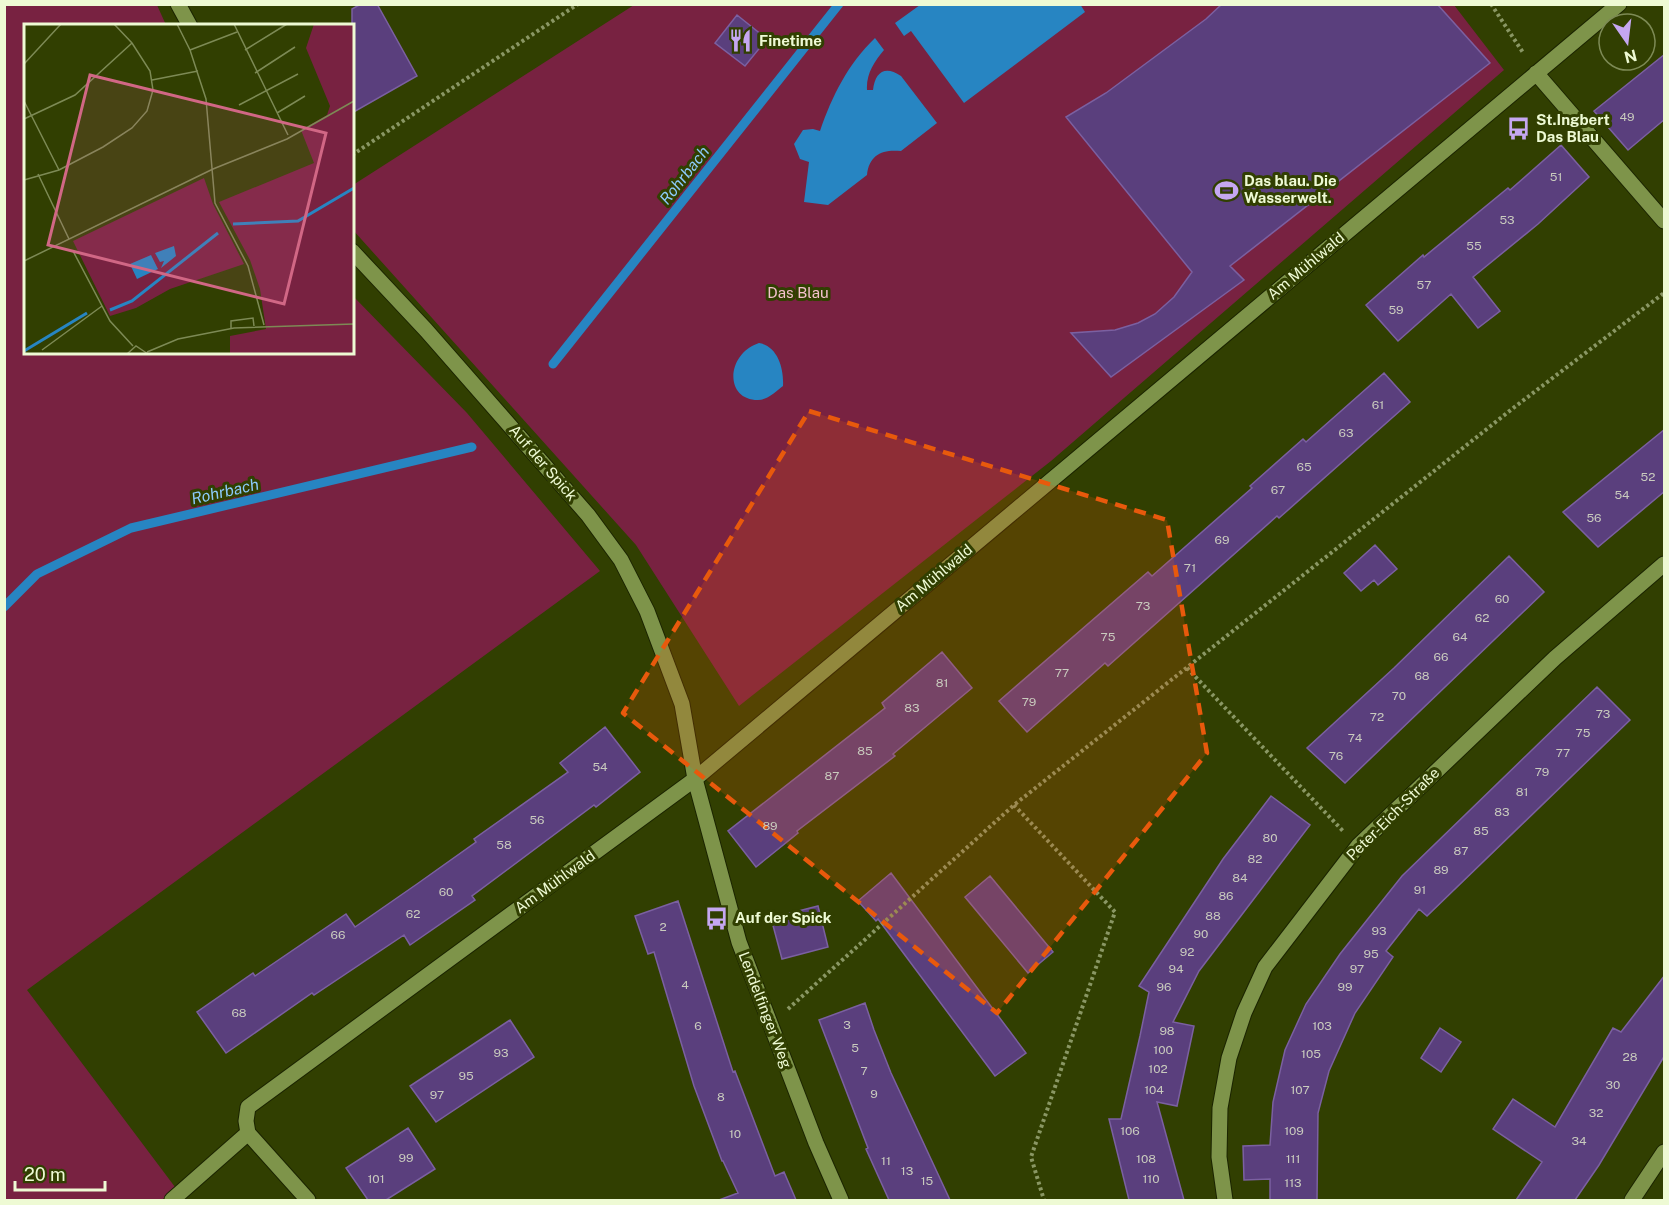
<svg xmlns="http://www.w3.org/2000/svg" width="1669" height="1205" font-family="'Public Sans',sans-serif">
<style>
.green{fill:#782241}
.water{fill:#2785c2}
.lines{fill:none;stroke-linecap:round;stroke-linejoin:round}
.stream{stroke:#2785c2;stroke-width:9}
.building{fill:#5a3f7d;stroke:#7b60a1;stroke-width:1.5}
.minor-casing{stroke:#1b2400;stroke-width:17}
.path{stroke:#8a9764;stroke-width:4;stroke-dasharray:3 3;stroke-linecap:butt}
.minor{stroke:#7e944a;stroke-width:15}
.marked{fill:#e8590c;fill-opacity:0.2;stroke:#e8590c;stroke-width:4.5;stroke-dasharray:12 8;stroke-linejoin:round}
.labels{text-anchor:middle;stroke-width:6;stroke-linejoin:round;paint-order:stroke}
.number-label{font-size:12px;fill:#c9cbbe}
.poi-label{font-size:15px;font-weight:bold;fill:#eefad4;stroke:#313f01;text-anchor:start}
.street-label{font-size:15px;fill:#eefad4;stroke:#313f01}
.park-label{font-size:15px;fill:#f6c1ce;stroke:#313f01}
.water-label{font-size:16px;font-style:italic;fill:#8ccafa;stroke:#313f01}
.inset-river{fill:none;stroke:#2785c2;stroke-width:3}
.inset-road{fill:none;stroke:#7d8a55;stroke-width:1.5}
.view{fill:#d16785;fill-opacity:0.15;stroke:#d16785;stroke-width:3}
.inset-edge{fill:none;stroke:#eefad4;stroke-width:3}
</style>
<rect width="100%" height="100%" fill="#313f01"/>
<!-- green -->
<path class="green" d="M5,5H157L166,25L26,26V352H352L353,296L467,413L600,571L27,990L175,1187L162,1200H5Z
M634,5H1454L1504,70L1051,461L739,706L636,545L353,230V185Z"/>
<!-- water -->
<path class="water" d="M1080,4L1085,12L964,103L911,31L904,36L895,23L920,5Z
M875,38L884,50C874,62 866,74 867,90H873C875,72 885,65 901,76L937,123L901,151C882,149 869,155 867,175L828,205L804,202L809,162L800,159L794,144L803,130L813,129L820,131C832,96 848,64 875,38Z
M759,343C778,346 784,369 783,386C776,391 768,400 758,400C724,400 726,354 759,343Z"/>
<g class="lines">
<!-- stream -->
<path class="stream" d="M553,364L839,4
M4,607L37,574L131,528L472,447"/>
</g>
<!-- building -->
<path class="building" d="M361,4H377L417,76L352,113V9Z
M1222,4H1437L1490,63L1230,266L1244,280L1111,377L1071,333L1115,330L1138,323L1155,314L1174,297L1192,272L1066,117L1106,93L1206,19Z
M737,15L767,39L745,66L715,43Z
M1665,54V119L1628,150L1594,111Z
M1561,145L1589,177L1538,224L1473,277L1500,311L1478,328L1451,294L1398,341L1366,305L1423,255L1424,257L1508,188L1510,190Z
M1384,373L1410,402L1279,518L1277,516L1108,666L1105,663L1027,732L999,701L1148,572L1152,576L1252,488L1250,486L1303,439L1306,442Z
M1665,429V491L1598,547L1563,512Z
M1375,545L1397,569L1378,585L1374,580L1361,591L1344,573Z
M1509,556L1544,592L1345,783L1307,748L1394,668Z
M942,652L972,688L893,754L895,756L797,831L798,833L756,867L728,831L885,708L882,703Z
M1597,687L1630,720L1427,916L1419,909L1386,951L1393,957L1355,1013L1329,1071L1318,1113L1317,1200H1270V1179L1244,1180L1243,1146L1270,1145L1273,1102L1285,1050L1306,1004L1340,954L1402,876Z
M605,727L640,772L596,807L594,805L472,896L475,900L410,945L404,935L314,995L312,993L226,1053L197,1012L253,973L255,976L346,914L355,927L417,884L476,842L474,839L568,772L560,763Z
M1271,796L1310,825L1199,971L1173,1022L1194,1026L1177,1106L1157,1102L1184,1200H1129L1109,1119H1121L1140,1036L1149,992L1139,986L1223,859Z
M891,873L1026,1053L995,1076L878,919L876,921L858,901Z
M990,876L1053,952L1028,973L965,897Z
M678,901L733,1072L735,1071L775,1176L784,1172L796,1200H719L738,1193L723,1161H722L694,1086L654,952L648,954L635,916Z
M818,906L828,947L782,959L771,918Z
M1665,975V1055L1599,1165L1575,1200H1516L1542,1162L1493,1129L1513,1099L1555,1127L1613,1028L1621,1032Z
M865,1003L874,1030L891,1073L950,1200H889L866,1149L868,1148L819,1020Z
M510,1020L534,1057L436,1122L410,1086Z
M1440,1028L1461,1042L1441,1072L1421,1058Z
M408,1128L435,1169L386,1200H368L346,1168Z"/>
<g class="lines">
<defs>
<path id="minor" d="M178,4L190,26
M1536,73L1664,221
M352,251L426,330L588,515L621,560L647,611L682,704L695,779L739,942L816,1143L841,1200
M248,1133L246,1121L248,1107L695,779L1619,4
M248,1133L308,1200
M172,1200L248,1133
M1225,1200L1219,1157L1220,1108L1229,1058L1244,1013L1265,967L1358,846L1555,658L1664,564
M1632,1200L1664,1152"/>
</defs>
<!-- minor casing -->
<use href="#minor" class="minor-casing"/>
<!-- path -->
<path class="path" d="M1491,4L1524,54
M352,155L578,4
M1187,668L1343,831
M1014,805L1115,912L1031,1157L1044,1200
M788,1009L1014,805L1512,409L1664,293"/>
<!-- minor -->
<use href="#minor" class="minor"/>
</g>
<!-- marked area -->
<path class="marked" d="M809,411L1167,520L1207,753L997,1013L623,713Z"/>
<!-- icons -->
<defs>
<symbol id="restaurant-bare" viewBox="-9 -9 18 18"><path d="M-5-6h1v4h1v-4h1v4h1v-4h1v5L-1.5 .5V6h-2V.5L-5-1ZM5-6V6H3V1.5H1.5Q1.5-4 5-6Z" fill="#c5a7f1" stroke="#313f01" stroke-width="2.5" paint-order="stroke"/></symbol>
<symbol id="bus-bare" viewBox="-9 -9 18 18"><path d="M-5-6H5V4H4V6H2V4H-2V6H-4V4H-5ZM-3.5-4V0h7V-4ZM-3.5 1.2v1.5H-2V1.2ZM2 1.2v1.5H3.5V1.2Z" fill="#c5a7f1" stroke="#313f01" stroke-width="2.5" paint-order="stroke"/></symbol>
<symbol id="stadium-bare" viewBox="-9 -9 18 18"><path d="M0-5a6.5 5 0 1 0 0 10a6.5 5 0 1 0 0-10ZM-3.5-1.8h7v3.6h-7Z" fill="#c5a7f1" stroke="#313f01" stroke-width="2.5" paint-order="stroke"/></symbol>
</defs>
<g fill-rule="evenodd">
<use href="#restaurant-bare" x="724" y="24" width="33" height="33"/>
<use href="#bus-bare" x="1502" y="112" width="33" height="33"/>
<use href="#stadium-bare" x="1210" y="174" width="33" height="33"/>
<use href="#bus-bare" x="700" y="902" width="33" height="33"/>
</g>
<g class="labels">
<!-- number labels -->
<g class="number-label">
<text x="1627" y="121">49</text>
<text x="1556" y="181">51</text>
<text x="1507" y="224">53</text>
<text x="1474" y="250">55</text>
<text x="1424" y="289">57</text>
<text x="1396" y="314">59</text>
<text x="1378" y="409">61</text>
<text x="1346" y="437">63</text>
<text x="1304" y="471">65</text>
<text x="1648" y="481">52</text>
<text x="1278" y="494">67</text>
<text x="1622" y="499">54</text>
<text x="1594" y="522">56</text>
<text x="1222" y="544">69</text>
<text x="1190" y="572">71</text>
<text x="1502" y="603">60</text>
<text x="1143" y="610">73</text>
<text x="1482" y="622">62</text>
<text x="1108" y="641">75</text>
<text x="1460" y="641">64</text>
<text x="1441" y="661">66</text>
<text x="1062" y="677">77</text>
<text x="1422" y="680">68</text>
<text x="942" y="687">81</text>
<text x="1399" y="700">70</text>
<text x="1029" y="706">79</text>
<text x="912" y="712">83</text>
<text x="1603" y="718">73</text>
<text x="1377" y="721">72</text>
<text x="1583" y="737">75</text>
<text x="1355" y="742">74</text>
<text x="865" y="755">85</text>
<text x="1563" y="757">77</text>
<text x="1336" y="760">76</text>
<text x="600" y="771">54</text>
<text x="1542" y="776">79</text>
<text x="832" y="780">87</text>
<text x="1522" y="796">81</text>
<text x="1502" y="816">83</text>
<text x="537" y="824">56</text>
<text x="770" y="830">89</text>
<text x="1481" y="835">85</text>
<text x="1270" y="842">80</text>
<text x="504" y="849">58</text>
<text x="1461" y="855">87</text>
<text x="1255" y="863">82</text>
<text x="1441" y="874">89</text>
<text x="1240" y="882">84</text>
<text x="1420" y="894">91</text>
<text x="446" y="896">60</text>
<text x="1226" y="900">86</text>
<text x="413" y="918">62</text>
<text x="1213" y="920">88</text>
<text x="663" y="931">2</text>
<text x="1379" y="935">93</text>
<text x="1201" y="938">90</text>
<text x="338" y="939">66</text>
<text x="1187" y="956">92</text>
<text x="1371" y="958">95</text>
<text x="1176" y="973">94</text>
<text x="1357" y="973">97</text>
<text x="685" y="989">4</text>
<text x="1164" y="991">96</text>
<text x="1345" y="991">99</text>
<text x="239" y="1017">68</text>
<text x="847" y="1029">3</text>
<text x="698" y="1030">6</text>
<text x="1322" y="1030">103</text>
<text x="1167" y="1035">98</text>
<text x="855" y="1052">5</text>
<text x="1163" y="1054">100</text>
<text x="501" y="1057">93</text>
<text x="1311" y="1058">105</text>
<text x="1630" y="1061">28</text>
<text x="1158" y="1073">102</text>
<text x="864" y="1075">7</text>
<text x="466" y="1080">95</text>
<text x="1613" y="1089">30</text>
<text x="1154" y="1094">104</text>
<text x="1300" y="1094">107</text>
<text x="874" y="1098">9</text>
<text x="437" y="1099">97</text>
<text x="721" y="1101">8</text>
<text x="1596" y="1117">32</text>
<text x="1130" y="1135">106</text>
<text x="1294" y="1135">109</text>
<text x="735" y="1138">10</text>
<text x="1579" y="1145">34</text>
<text x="406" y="1162">99</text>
<text x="1146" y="1163">108</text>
<text x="1293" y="1163">111</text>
<text x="886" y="1165">11</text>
<text x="907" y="1175">13</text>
<text x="376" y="1183">101</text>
<text x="1151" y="1183">110</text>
<text x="927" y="1185">15</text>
<text x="1293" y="1187">113</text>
</g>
<!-- poi labels -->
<g class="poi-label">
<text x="759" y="46">Finetime</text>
<text x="1536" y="125">St.Ingbert<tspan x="1536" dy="17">Das Blau</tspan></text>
<text x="1244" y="186">Das blau. Die<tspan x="1244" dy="17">Wasserwelt.</tspan></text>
<text x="735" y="923">Auf der Spick</text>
</g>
<!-- street labels -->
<g class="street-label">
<text transform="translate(1306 266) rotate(-40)" y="5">Am Mühlwald</text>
<text transform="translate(543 463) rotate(49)" y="5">Auf der Spick</text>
<text transform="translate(934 578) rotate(-40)" y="5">Am Mühlwald</text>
<text transform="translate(1393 814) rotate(-45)" y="5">Peter-Eich-Straße</text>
<text transform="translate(555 882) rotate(-36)" y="5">Am Mühlwald</text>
<text transform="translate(765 1010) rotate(69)" y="5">Lendelfinger Weg</text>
</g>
<!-- park labels -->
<g class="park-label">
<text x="798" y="298">Das Blau</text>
</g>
<!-- water labels -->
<g class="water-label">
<text transform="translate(684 175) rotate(-52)" y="6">Rohrbach</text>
<text transform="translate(225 491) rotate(-13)" y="6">Rohrbach</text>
</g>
</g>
<!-- overview -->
<g transform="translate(24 24)">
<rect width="330" height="330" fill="#313f01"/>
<path d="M290,0H330V330H206V312L242,305L236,265L226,236L195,178L290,139L277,106L303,91L306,82L282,24ZM180,154L189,180L220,240L146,265L112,284L86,292L49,217Z" fill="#782241"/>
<path d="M150,222L152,232L137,244L140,237L136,238L131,229ZM127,231L134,245L113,255L106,240Z" fill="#2785c2"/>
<path class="inset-river" d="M209,200L274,197L330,164M86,286L108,277L194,209M0,327L63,289"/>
<path class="inset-road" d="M153,0L166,26L182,75L191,179L224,242L240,301M210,0L264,111M166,26L213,8M221,26L263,0M0,40L37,0M231,49L271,23M128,56L174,47M0,77L35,146M215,81L274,50M253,89L281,72M0,95L51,71L108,19M14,150L45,215M0,156L35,146L79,123L108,104L123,87L129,66L126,47L108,19L90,0M49,227L86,297L109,322M0,237L189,145L263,115L330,77M207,304V297L229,294L230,302M18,326L78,282M123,328L154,315L210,304L330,300M103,330L112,322L124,330"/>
<path class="view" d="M66,51L302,109L260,280L24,221Z"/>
<rect width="330" height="330" class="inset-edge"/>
</g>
<!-- border -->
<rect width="1669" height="1205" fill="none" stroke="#eefad4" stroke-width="12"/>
<!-- north arrow -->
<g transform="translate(1627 42) rotate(166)"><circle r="28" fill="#313f01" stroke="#7d8a55" stroke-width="1.5"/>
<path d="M0-4.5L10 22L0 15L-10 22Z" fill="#c5a7f1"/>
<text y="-9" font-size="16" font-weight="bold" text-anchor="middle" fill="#eefad4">N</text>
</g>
<!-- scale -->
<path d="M15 1181v9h90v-9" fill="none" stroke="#eefad4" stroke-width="3"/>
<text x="24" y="1181" font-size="18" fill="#eefad4" stroke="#313f01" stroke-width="4.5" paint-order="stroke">20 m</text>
</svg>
